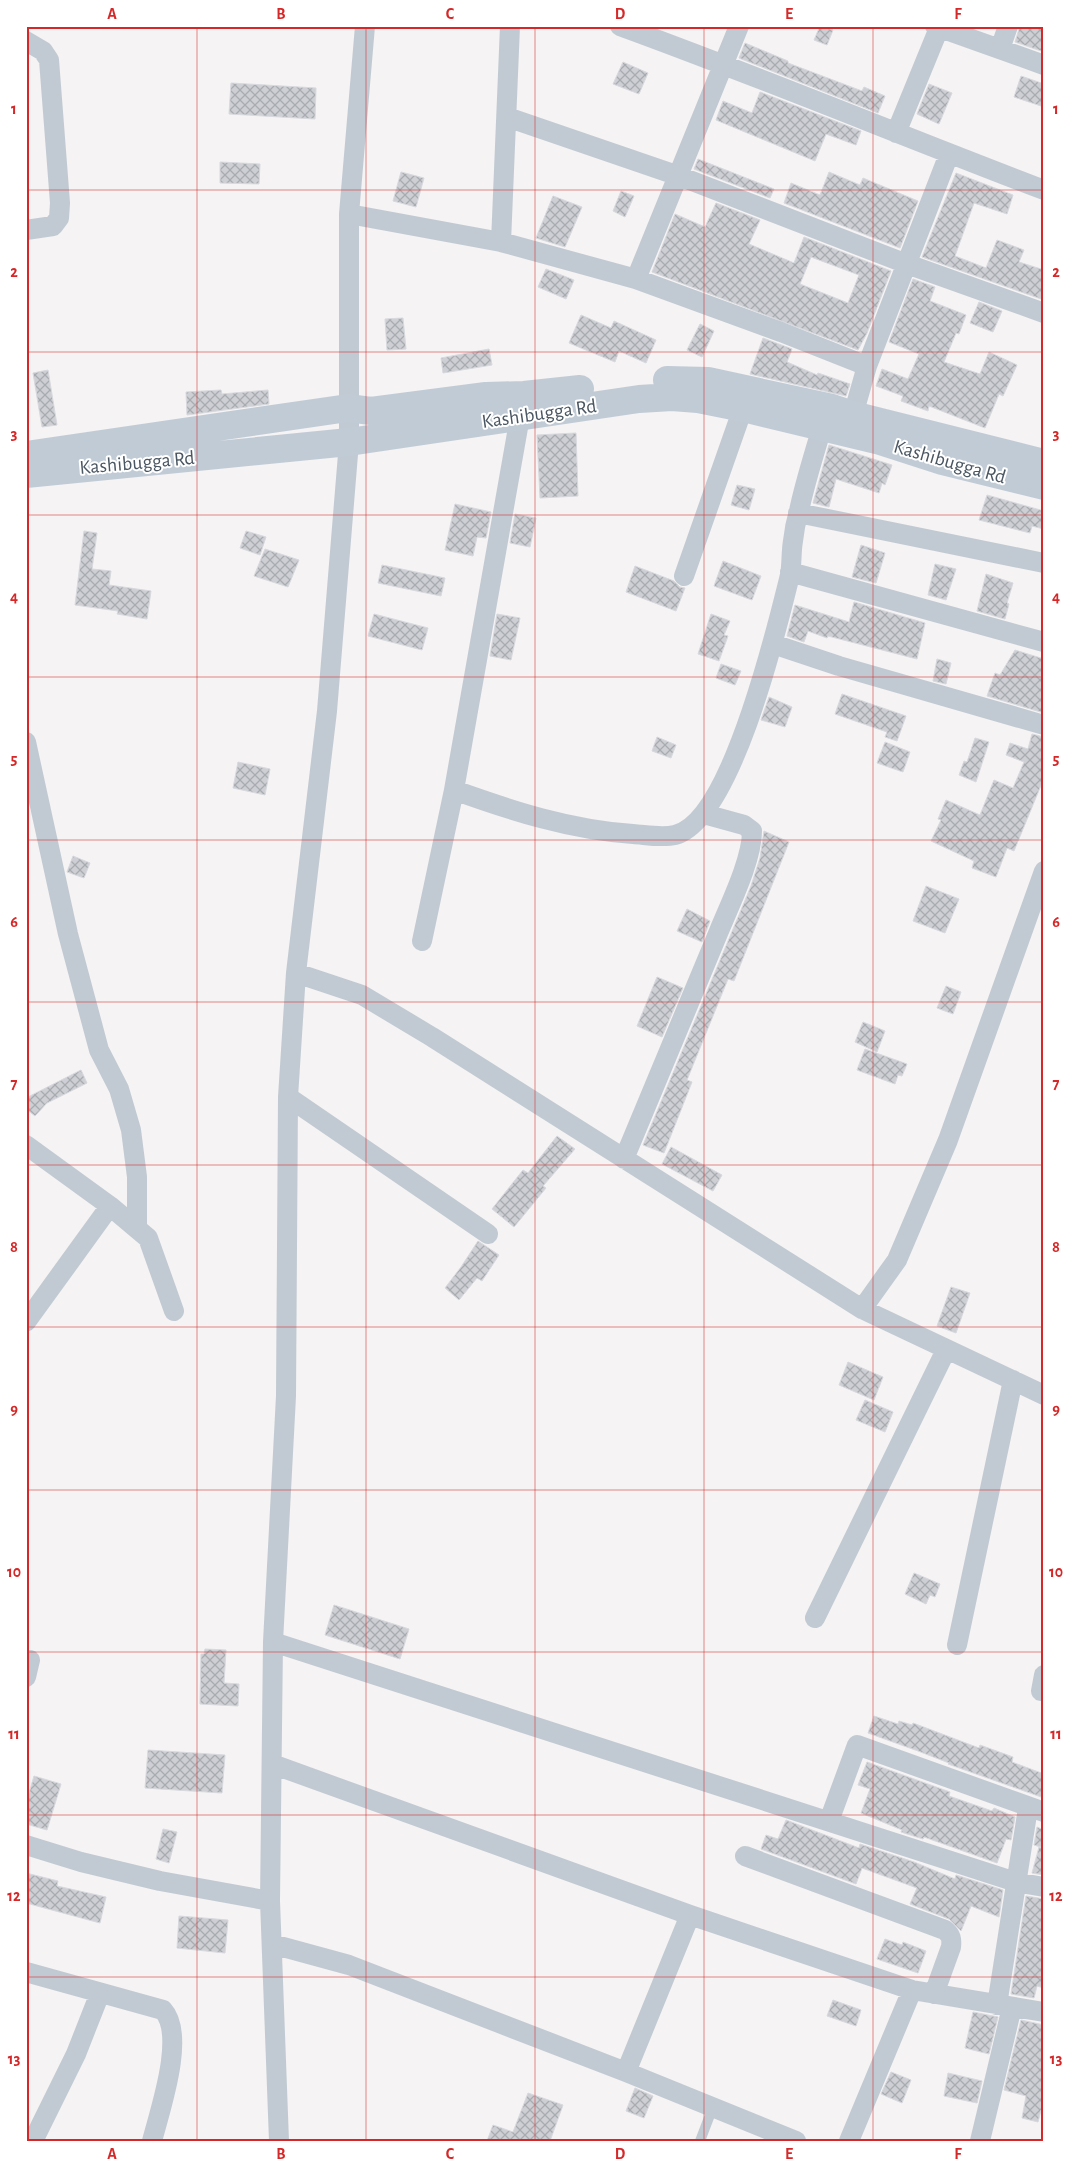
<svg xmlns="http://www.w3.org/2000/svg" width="1070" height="2167" font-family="'Alegreya Sans',sans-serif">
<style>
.building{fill:url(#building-cross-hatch);stroke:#d7d9de;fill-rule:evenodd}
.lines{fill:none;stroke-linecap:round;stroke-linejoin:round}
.service{stroke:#c1cad2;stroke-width:10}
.minor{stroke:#c1cad2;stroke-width:20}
.secondary{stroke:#c1cbd6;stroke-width:28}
.grid{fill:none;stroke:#d62828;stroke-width:1;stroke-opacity:0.55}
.labels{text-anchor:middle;stroke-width:4;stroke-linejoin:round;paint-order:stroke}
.street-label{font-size:20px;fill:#4a5661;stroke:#fff}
.neatline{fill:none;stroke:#d62828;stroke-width:2}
.grid-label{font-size:16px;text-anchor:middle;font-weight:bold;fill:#d62828}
</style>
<defs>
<pattern id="building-cross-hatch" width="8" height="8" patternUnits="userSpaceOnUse" patternTransform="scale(1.25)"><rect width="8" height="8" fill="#cdcfd5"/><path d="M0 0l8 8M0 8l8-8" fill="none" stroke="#a8abb0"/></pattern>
</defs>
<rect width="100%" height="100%" fill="#f5f3f3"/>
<!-- building -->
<path class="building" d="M820,26L833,30L827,45L814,40Z
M1020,26H1044V52L1015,42Z
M745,43L788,61V63L862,91L864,87L885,96L878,113L739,58Z
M623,62L648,73L639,94L613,84Z
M1021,76L1044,84V107L1014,97Z
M231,83L316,88L315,119L229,114Z
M929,84L952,93L939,124L917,114Z
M760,92L861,131L856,145L826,134L815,161L716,120L723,101L752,113Z
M698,159L774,189L770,198L694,169Z
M220,162L260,164L259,184L220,183Z
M401,172L424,178L416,207L393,201Z
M829,172L860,185L863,178L918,201L900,248L784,203L791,183L820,195Z
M956,173L1013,195L1007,214L974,203L955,256L986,268L997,240L1024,250L1019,262L1044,270V300L922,257Z
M621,191L634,196L625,217L613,211Z
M553,196L582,207L565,247L536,238Z
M716,203L760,220L749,244L794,263L804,237L891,271L867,333L858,350L652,272L675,214L705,227ZM811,257L859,275L848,303L800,284Z
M546,269L574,280L566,299L538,287Z
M913,279L935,287L930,301L966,315L959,334L956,333L944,362L980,374L989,352L1017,365L1003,396L999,394L985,428L929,406L928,411L901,401L903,396L876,386L882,369L908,379L919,354L889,342Z
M979,302L1002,311L993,332L970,323Z
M581,315L611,328L614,321L656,340L646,363L619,351L615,362L569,343Z
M403,318L406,349L387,350L385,319Z
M700,324L714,331L702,357L687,350Z
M763,338L792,349L787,362L817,375L818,373L850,384L846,396L750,374Z
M489,349L492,365L443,373L441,358Z
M48,370L57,425L42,427L33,373Z
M221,390L222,394L268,390L269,404L187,415L186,392Z
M576,433L578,496L540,498L537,435Z
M829,445L892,465L885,485L882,483L879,493L836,479L829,507L813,503Z
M737,485L755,489L749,510L731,505Z
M987,495L1044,511V529L1032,526L1030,533L979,520Z
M455,504L491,512L486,538L477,537L473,556L445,550Z
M515,514L536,518L530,547L510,543Z
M84,531L97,533L92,569L111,571L109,585L151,591L147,619L117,614L118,611L75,605Z
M246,531L266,537L260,555L240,548Z
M861,545L885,553L876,583L852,577Z
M265,549L299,560L288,587L254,576Z
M723,561L761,576L752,600L714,586Z
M935,564L956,569L946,600L928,595Z
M382,565L445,578L441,596L378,583Z
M635,566L674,581L680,587L685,588L676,611L626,592Z
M986,574L1013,583L1007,603L1009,604L1005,619L977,611Z
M854,602L925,623L917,659L828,636L827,638L808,631L804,642L787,636L795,605L849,622Z
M374,614L428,628L422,650L368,636Z
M497,614L520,618L511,660L490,656Z
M711,614L730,621L724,635L728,636L719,661L698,654Z
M1015,650L1044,659V713L987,696L995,673L1000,675Z
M937,659L951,663L946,684L933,681Z
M721,664L741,671L735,685L716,678Z
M842,694L906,716L897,741L885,737L887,732L835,714Z
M769,697L792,707L785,727L761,720Z
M1032,734L1044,737V778L1014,851L1007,848L996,877L972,868L974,861L931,841L941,820L938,819L946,800L980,815L994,780L1013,788L1024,762L1006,755L1010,743L1028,749Z
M657,737L676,745L671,758L652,751Z
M975,738L989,742L976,782L959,775L964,761L967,762Z
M885,742L910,752L903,772L877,763Z
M238,762L270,769L265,795L233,788Z
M764,831L789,842L734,981L728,979L687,1080L692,1082L664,1153L643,1145L751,886L760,858Z
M73,856L90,863L84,878L67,872Z
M926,886L959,899L945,933L913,921Z
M687,909L710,921L702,942L677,931Z
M657,977L683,988L662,1037L637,1026Z
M946,986L961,992L953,1014L937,1008Z
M863,1022L885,1031L877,1052L855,1042Z
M865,1049L907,1064L902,1076L898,1075L895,1084L857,1070Z
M81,1070L87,1083L47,1103L35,1116L26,1109V1098Z
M557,1136L575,1149L543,1186L546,1188L514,1227L492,1209L523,1170L528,1173Z
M671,1147L722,1175L713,1191L662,1164Z
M478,1241L499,1255L482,1281L477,1278L459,1300L445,1288L461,1267Z
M951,1287L970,1293L956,1333L937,1326Z
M848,1362L883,1377L874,1400L839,1385Z
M865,1400L893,1412L885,1432L856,1420Z
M914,1573L940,1584L935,1597L930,1595L926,1604L905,1594Z
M334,1605L409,1629L400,1659L325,1635Z
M205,1649L226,1650L224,1683L239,1684L238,1706L200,1704L201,1654H204Z
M874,1716L898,1724L899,1721L912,1725L913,1723L979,1748L980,1745L1013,1757L1012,1762L1044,1774V1798L948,1764L949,1763L918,1751L868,1733Z
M148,1750L225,1755L222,1793L145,1788Z
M867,1762L950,1792L949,1796L992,1811L994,1808L1015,1817L1011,1840L1006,1839L997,1863L924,1837L923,1839L901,1832L902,1830L861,1813L870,1789L858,1785Z
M34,1776L61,1784L47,1830L26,1824V1803Z
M786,1820L859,1848L860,1844L914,1862L955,1879L956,1875L1003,1890L999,1917L971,1906L961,1931L949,1919L910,1904L917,1888L862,1868L856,1884L761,1849L766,1835L778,1839Z
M1037,1827L1044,1830V1848L1034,1845Z
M163,1829L177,1832L169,1863L156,1859Z
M1039,1847L1044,1848V1875L1032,1873Z
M26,1873L58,1881L57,1886L106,1897L100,1923L26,1903Z
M1026,1896L1044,1899V1988L1037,1986L1034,1998L1011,1994Z
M179,1916L228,1920L225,1953L177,1948Z
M885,1939L902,1945L903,1942L926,1951L918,1973L877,1959Z
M833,2000L861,2010L856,2026L827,2016Z
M973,2012L998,2017L989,2054L965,2048Z
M1021,2020L1044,2025V2111L1041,2110L1038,2122L1022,2118L1026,2096L1004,2090Z
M891,2072L911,2080L902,2103L881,2094Z
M948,2073L982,2081L977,2103L944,2096Z
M635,2088L653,2096L644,2118L626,2111Z
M528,2093L563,2105L550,2141H487L493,2125L513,2132Z"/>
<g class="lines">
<!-- service -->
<path class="service" d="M700,2141L713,2107"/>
<!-- minor -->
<path class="minor" d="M620,26C763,78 902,136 1044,190
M935,26L1044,65
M26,41L43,51L49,60L60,203L59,218L53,226L26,230
M1000,49L1008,26
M507,117L679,176L907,264L1044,313
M896,133L939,28
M349,214L501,242L636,279L781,332L867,366
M501,242L510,26
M636,279L739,26
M853,415L867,366L949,154
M798,513L1044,563
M790,572L1044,642
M684,576L743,408
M773,644L839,666L1044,725
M26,742L68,934L99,1050L119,1089L131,1130L137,1177V1227
M454,790C512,811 571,830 633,834C647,835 662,838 675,835C731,821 777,628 790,575C792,564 791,552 793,541C794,531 796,521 799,511C805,482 814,455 822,427
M422,941L454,790L522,405
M296,973L362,995L432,1037L862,1309L1044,1395
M288,1097L488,1234
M26,1145L110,1206L148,1238L174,1311
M624,1159C656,1083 688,1007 719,931C730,904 752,860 752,831L744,825L704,814
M862,1309L897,1260L948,1140L1044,871
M26,1322L110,1206
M815,1618L946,1350
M273,1642L1016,1882L1044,1887
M957,1645L1013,1380
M26,1677L30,1660
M1041,1691L1044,1675
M272,1764L690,1915L912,1990L1044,2012
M829,1821L857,1745L1044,1812
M26,1845L81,1862L160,1881L270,1901
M745,1856L945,1930C951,1935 952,1939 951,1947L934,1994
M272,1944L349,1965L626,2072L796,2141
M26,1972L163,2010C186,2035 160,2110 152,2141
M997,2005L1028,1808
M626,2072L690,1915
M33,2141L76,2054L100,1993
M279,2141L270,1901L273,1642L286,1396L288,1097L296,973L327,711L349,442V214L365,26
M849,2141L912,1990
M980,2141L1012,2007"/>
<!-- secondary -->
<path class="secondary" d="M667,380L708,381L832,408L853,415L1044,463
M26,455L348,408L371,411L486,396L524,395L580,389
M26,474L349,442L639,399L672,397L698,399L743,408L880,441L942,461L1044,486"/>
</g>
<!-- grid -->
<path class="grid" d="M197,26V2141M366,26V2141M535,26V2141M704,26V2141M873,26V2141M26,190H1044M26,352H1044M26,515H1044M26,677H1044M26,840H1044M26,1002H1044M26,1165H1044M26,1327H1044M26,1490H1044M26,1652H1044M26,1815H1044M26,1977H1044"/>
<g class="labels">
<!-- street labels -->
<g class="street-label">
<text transform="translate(539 413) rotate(-8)" y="7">Kashibugga Rd</text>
<text transform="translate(950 461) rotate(16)" y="7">Kashibugga Rd</text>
<text transform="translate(137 462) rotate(-5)" y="7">Kashibugga Rd</text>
</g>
</g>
<!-- border -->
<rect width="1070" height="2167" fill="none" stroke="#ffffff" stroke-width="55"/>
<rect x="28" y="28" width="1014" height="2112" class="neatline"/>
<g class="grid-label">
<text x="112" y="19">A</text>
<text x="281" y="19">B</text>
<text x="450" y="19">C</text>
<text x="620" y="19">D</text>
<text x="789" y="19">E</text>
<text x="958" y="19">F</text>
<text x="14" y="114">1</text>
<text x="1056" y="114">1</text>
<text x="14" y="277">2</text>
<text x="1056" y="277">2</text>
<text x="14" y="439">3</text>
<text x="1056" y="439">3</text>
<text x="14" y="602">4</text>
<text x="1056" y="602">4</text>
<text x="14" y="764">5</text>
<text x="1056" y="764">5</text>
<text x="14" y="927">6</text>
<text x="1056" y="927">6</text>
<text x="14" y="1089">7</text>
<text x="1056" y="1089">7</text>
<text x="14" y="1252">8</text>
<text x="1056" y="1252">8</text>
<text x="14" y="1414">9</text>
<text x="1056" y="1414">9</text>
<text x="14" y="1577">10</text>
<text x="1056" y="1577">10</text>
<text x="14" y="1739">11</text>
<text x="1056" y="1739">11</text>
<text x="14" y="1901">12</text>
<text x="1056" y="1901">12</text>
<text x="14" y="2064">13</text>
<text x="1056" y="2064">13</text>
<text x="112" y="2159">A</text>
<text x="281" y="2159">B</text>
<text x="450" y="2159">C</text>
<text x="620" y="2159">D</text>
<text x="789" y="2159">E</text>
<text x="958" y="2159">F</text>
</g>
</svg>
